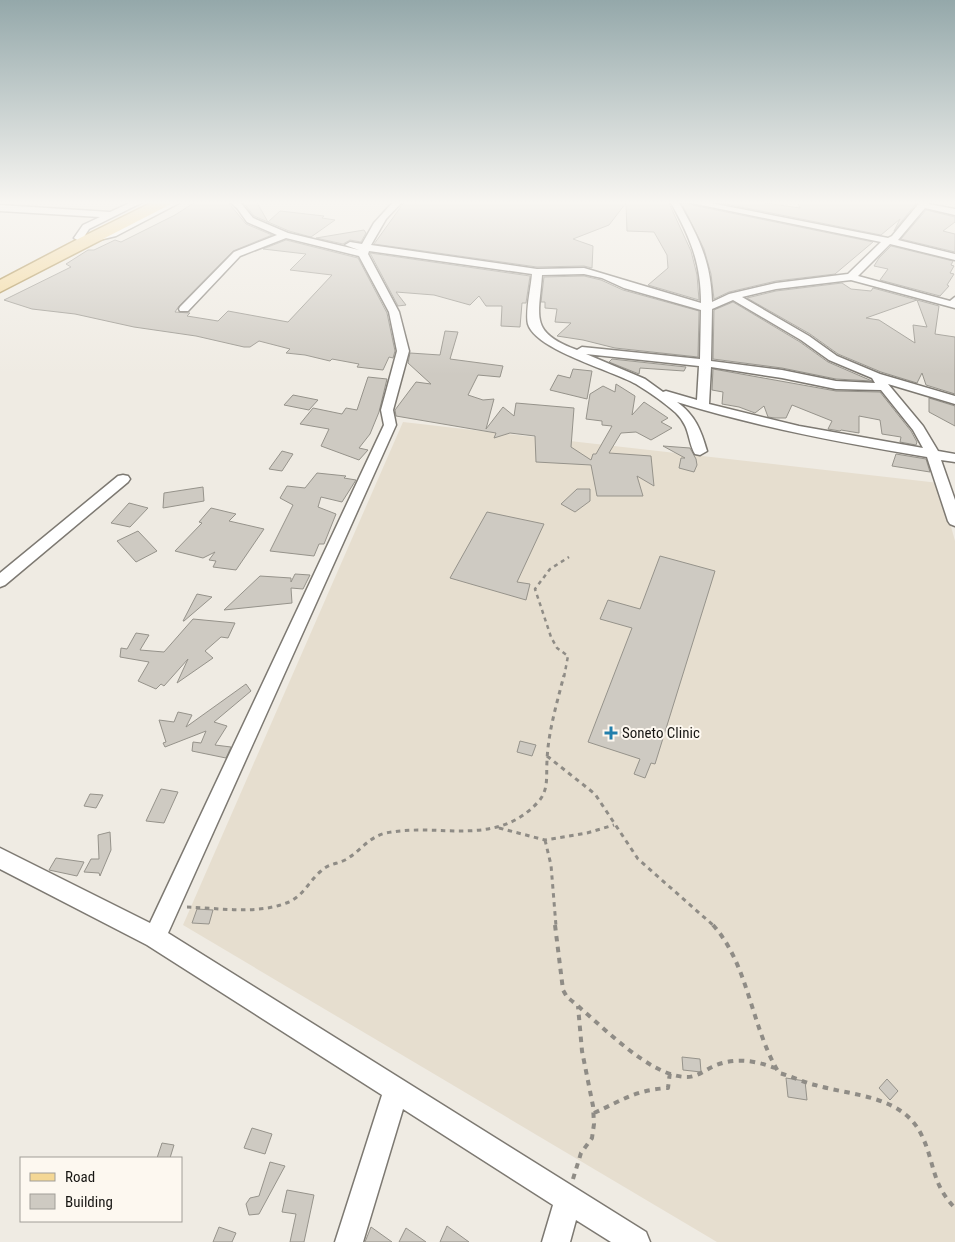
<svg xmlns="http://www.w3.org/2000/svg" width="955" height="1242" font-family="'Roboto Condensed',sans-serif">
<style>
.built{fill:#e6decf}
.building{fill:#cecac2;stroke:#96938b}
.lines{fill:none;stroke-linecap:round;stroke-linejoin:round}
.street-casing{stroke:#7d7972;stroke-width:3}
.primary-casing{stroke:#a2833a;stroke-width:3}
.path-far2{stroke:#8f8c86;stroke-width:2.5;stroke-dasharray:4 4;stroke-linecap:butt}
.path-far1{stroke:#8f8c86;stroke-width:3;stroke-dasharray:4.5 4.5;stroke-linecap:butt}
.path{stroke:#8f8c86;stroke-width:4;stroke-dasharray:5.5 5.5;stroke-linecap:butt}
.street{fill:#fff;fill-rule:evenodd}
.primary{fill:#f4d795;fill-rule:evenodd}
.poi-dot{fill:#227fac;stroke:#fdf8f0;stroke-width:2}
.labels{text-anchor:middle;stroke-width:4;stroke-linejoin:round;paint-order:stroke}
.poi-label{font-size:15px;fill:#171613;stroke:#fdf8f0;text-anchor:start}
</style>
<rect width="100%" height="100%" fill="#efebe3"/>
<!-- built -->
<path class="built" d="M403,422L939,483L955,541V1242H717L183,925Z"/>
<!-- building -->
<path class="building" d="M197,201H227L246,224L272,235L233,251L179,306L175,312L190,313L187,316L218,321L228,311L288,322L332,275L290,270L306,254L263,249L286,240L358,258L387,313L395,351L393,358L389,357L383,370L357,367L359,364L332,359L330,361L305,355L286,353L290,349L259,341L250,347H244L196,336L134,327L75,314L32,309L4,300L71,267L66,264L88,250H94L115,240L121,242L175,215Z
M242,201H256L268,222L280,211L324,216L322,218L335,220L311,237L289,231L254,216Z
M405,201L416,203L418,201H668L691,251L697,275L699,300L648,285L668,268L667,255L654,232L627,231L626,203L609,225L573,239L593,246L592,268L584,266L537,267L374,244Z
M711,201H752L800,208L797,201H918L894,231L900,219L881,235Z
M681,202L682,203L873,242L835,274L776,281L729,292L714,299L711,274L704,249Z
M926,210L955,217V222L943,231L955,234V252L901,239Z
M364,230L366,233L361,242L350,240L343,244L316,238Z
M891,246L953,261L951,265L954,266L950,273L954,274L947,285L949,286L940,296L880,280L888,269L874,266L879,258Z
M370,253L530,276L526,303H522L520,327L501,326L502,306H486L479,296L470,305L434,295L396,292L406,305L398,306Z
M584,276L601,280L623,290L699,311L698,357L615,348L583,340L557,336L571,323L555,322L557,309L545,308V302H541L544,277Z
M842,283L851,289L871,291L873,288L917,300L866,318L879,320L915,343L913,325L927,327L917,300L939,306L935,334L955,337V394L926,385L922,373L917,383L881,372L838,354L810,334L747,298L776,291Z
M733,302L800,342L828,362L872,381L836,379L782,368L713,359L714,310Z
M445,331L458,332L450,359L503,366L500,377L478,375L468,395L483,400L494,399L486,429L503,407L514,416L516,403L574,408L571,447L591,460L593,454H596L612,426L602,425V421L586,419L590,394L603,386L615,392L616,384L635,396L632,415L644,402L668,418L661,422L672,428L651,440L636,432L621,433L609,453L651,456L654,486L637,476L643,496H597L591,465L536,462L535,436L510,433L494,438L496,433L396,416L395,410L416,382L431,384L408,363L410,353L440,355Z
M612,359L686,367L684,371L640,368L639,374L609,362Z
M573,369L592,371L587,399L550,390L558,375L570,378Z
M713,369L836,391L880,392L911,431L917,442L916,445L900,442L901,437L882,434L880,420L859,416V433L841,430L840,431L828,429L832,421L792,405L786,418H775L768,417L764,406L755,413L739,407L722,404L723,392L712,390Z
M368,377L387,379L379,412L370,434L359,448L368,450L359,460L321,446L329,429L300,424L313,408L342,414L346,408L357,410Z
M293,395L318,400L309,410L284,405Z
M929,398L955,406V426L929,412Z
M663,446L690,448L696,459L697,465L694,472L679,468L681,458H685Z
M282,451L293,454L282,471L269,469Z
M896,454L926,459L930,472L892,466Z
M317,473L346,476L344,478L356,480L342,502L321,497L318,507L336,514L324,544H319L314,556L270,551L293,505L280,498L287,486L305,488Z
M203,487L204,501L163,508L164,493Z
M577,489H590V501L575,512L561,504Z
M129,503L148,508L130,527L111,523Z
M211,508L236,514L229,521L264,529L236,570L213,567L216,561L209,560L215,552L203,558L175,551L202,523L199,522Z
M487,512L544,524L517,582L530,584L526,600L450,578Z
M138,531L157,551L136,562L117,541Z
M660,556L715,571L655,764L651,763L645,778L634,774L640,759L588,742L632,628L600,619L608,600L640,609Z
M295,574L310,575L303,589L291,588L292,603L224,610L260,576L291,578V582Z
M197,594L212,597L184,621H183Z
M193,619L235,623L228,638L221,637L205,651L213,658L177,683L188,659L164,686L161,684L156,689L138,681L149,662L120,657L121,648L127,649L136,633L149,635L140,650L164,652Z
M246,684L251,691L214,722L227,726L215,745L231,747L226,758L192,751L193,742L201,743L206,731L165,747L163,743L166,742L159,720L174,722L178,712L192,715L186,727Z
M520,741L536,745L532,756L517,752Z
M161,789L178,792L164,823L146,821Z
M90,794L103,795L96,808L84,806Z
M110,832L111,850L100,876L99,873L84,872L91,859H99L98,835Z
M56,858L84,862L77,876L49,870Z
M197,909L213,910L209,924L192,923Z
M682,1057L700,1059L701,1072L683,1070Z
M786,1078L805,1081L807,1100L788,1097Z
M887,1079L898,1091L890,1100L879,1088Z
M252,1128L272,1134L265,1154L244,1148Z
M162,1143L174,1145L170,1158H157Z
M270,1162L285,1166L259,1214L249,1215L246,1204L250,1198L259,1196Z
M287,1190L314,1195L304,1242H290L296,1214L282,1212Z
M447,1226L469,1242H440Z
M219,1227L236,1233L232,1242H213Z
M371,1227L392,1242H365Z
M406,1228L426,1242H399Z"/>
<g class="lines">
<defs>
<path id="street" d="M134,201H145L89,229L82,240L79,241L74,238L83,225L100,217L0,211V205L110,212Z
M172,201H183L116,236L91,242L86,239L110,232Z
M229,201H239L253,218L288,233L359,250L345,245L350,242L362,244L374,223L394,201H403L386,219L371,245L537,269L584,268L701,303C701,262 690,237 670,201H678C698,236 711,261 712,302L729,294L776,283L848,274L881,242L682,201H700L888,238L892,236L921,201H930L928,204L955,209V215L925,208L898,240L955,254V260L890,244L858,276L950,301L955,297V308L851,280L776,289L742,297L809,336L837,356L880,374L955,396V404L888,384L923,426L938,451L955,454V462L941,460L955,500V526L950,524L948,521L927,457C843,443 758,427 677,402C695,415 701,430 707,451L700,455L695,454C687,440 691,428 676,413C665,403 649,392 636,384C611,370 536,350 528,324C525,313 531,287 532,274L369,251L368,254L399,312L409,351L393,410L396,425L168,933L646,1232L650,1242H611L576,1220L570,1242H542L553,1205L403,1109L363,1242H335L382,1095L147,945L0,869V848L150,923L384,425L381,410L397,351L389,312L359,256L286,238L240,256L188,311H180L179,309L180,307L234,252L277,235L247,222L237,208ZM584,274L602,278L624,288L701,310L700,359L582,347L577,350C529,332 539,318 542,275ZM733,300L801,340L829,360L872,378L875,383L836,381L782,370L711,361L712,309ZM586,354L699,366L697,400L666,391L663,392L645,379ZM711,367L782,378L836,389L881,390L913,430L923,448L799,426L709,404Z
M123,475L128,476L130,479L128,482L5,585L0,587V573L118,476Z"/>
<path id="primary" d="M155,201H173L171,204L0,292V280L82,237Z"/>
</defs>
<!-- street casing -->
<use href="#street" class="street-casing"/>
<!-- primary casing -->
<use href="#primary" class="primary-casing"/>
<!-- path-far2 -->
<path class="path-far2" d="M564,677L568,656L557,648L551,637L535,589L550,569L569,557"/>
<!-- path-far1 -->
<path class="path-far1" d="M547,756L595,794L638,859L714,926
M499,828L545,840L587,833L614,825
M545,840L551,865L556,926
M187,907C219,908 258,915 289,902C304,895 309,881 321,871C328,864 337,864 345,860C360,852 368,837 386,833C440,822 496,849 539,801C549,789 546,775 547,761C548,732 557,703 564,675"/>
<!-- path -->
<path class="path" d="M555,925L563,990L567,997C597,1020 648,1077 687,1077C696,1077 704,1071 712,1067C732,1057 754,1060 775,1068
M713,925C749,965 751,1027 779,1073C791,1076 803,1082 815,1085C853,1096 903,1095 922,1136C935,1163 931,1183 955,1208
M594,1113C623,1100 635,1090 668,1088L670,1072
M573,1179L581,1153L592,1138L594,1124L593,1106L582,1051L578,1006"/>
<!-- street -->
<use href="#street" class="street"/>
<!-- primary -->
<use href="#primary" class="primary"/>
</g>
<!-- sky -->
<linearGradient id="sky" x2="0" y2="1"><stop stop-color="#94a8aa"/><stop offset="0.54" stop-color="#f8f6f2"/><stop offset="1" stop-color="#f8f6f2" stop-opacity="0"/></linearGradient>
<rect width="955" height="375" fill="url(#sky)"/>
<!-- markers -->
<path class="poi-dot" d="M608.5 725.5h5v5h5v5h-5v5h-5v-5h-5v-5h5z"/>
<g class="labels">
<!-- poi labels -->
<g class="poi-label">
<text x="622" y="738">Soneto Clinic</text>
</g>
</g>
<!-- legend -->
<rect x="20" y="1157" width="162" height="65" fill="#fdf8f0" stroke="#a19e98"/>
<rect x="30" y="1173" width="25" height="8" fill="#f4d795" stroke="#a19e98"/>
<text x="65" y="1182" font-size="15" fill="#171613">Road</text>
<rect x="30" y="1194" width="25" height="15" fill="#cecac2" stroke="#a19e98"/>
<text x="65" y="1207" font-size="15" fill="#171613">Building</text>
</svg>
